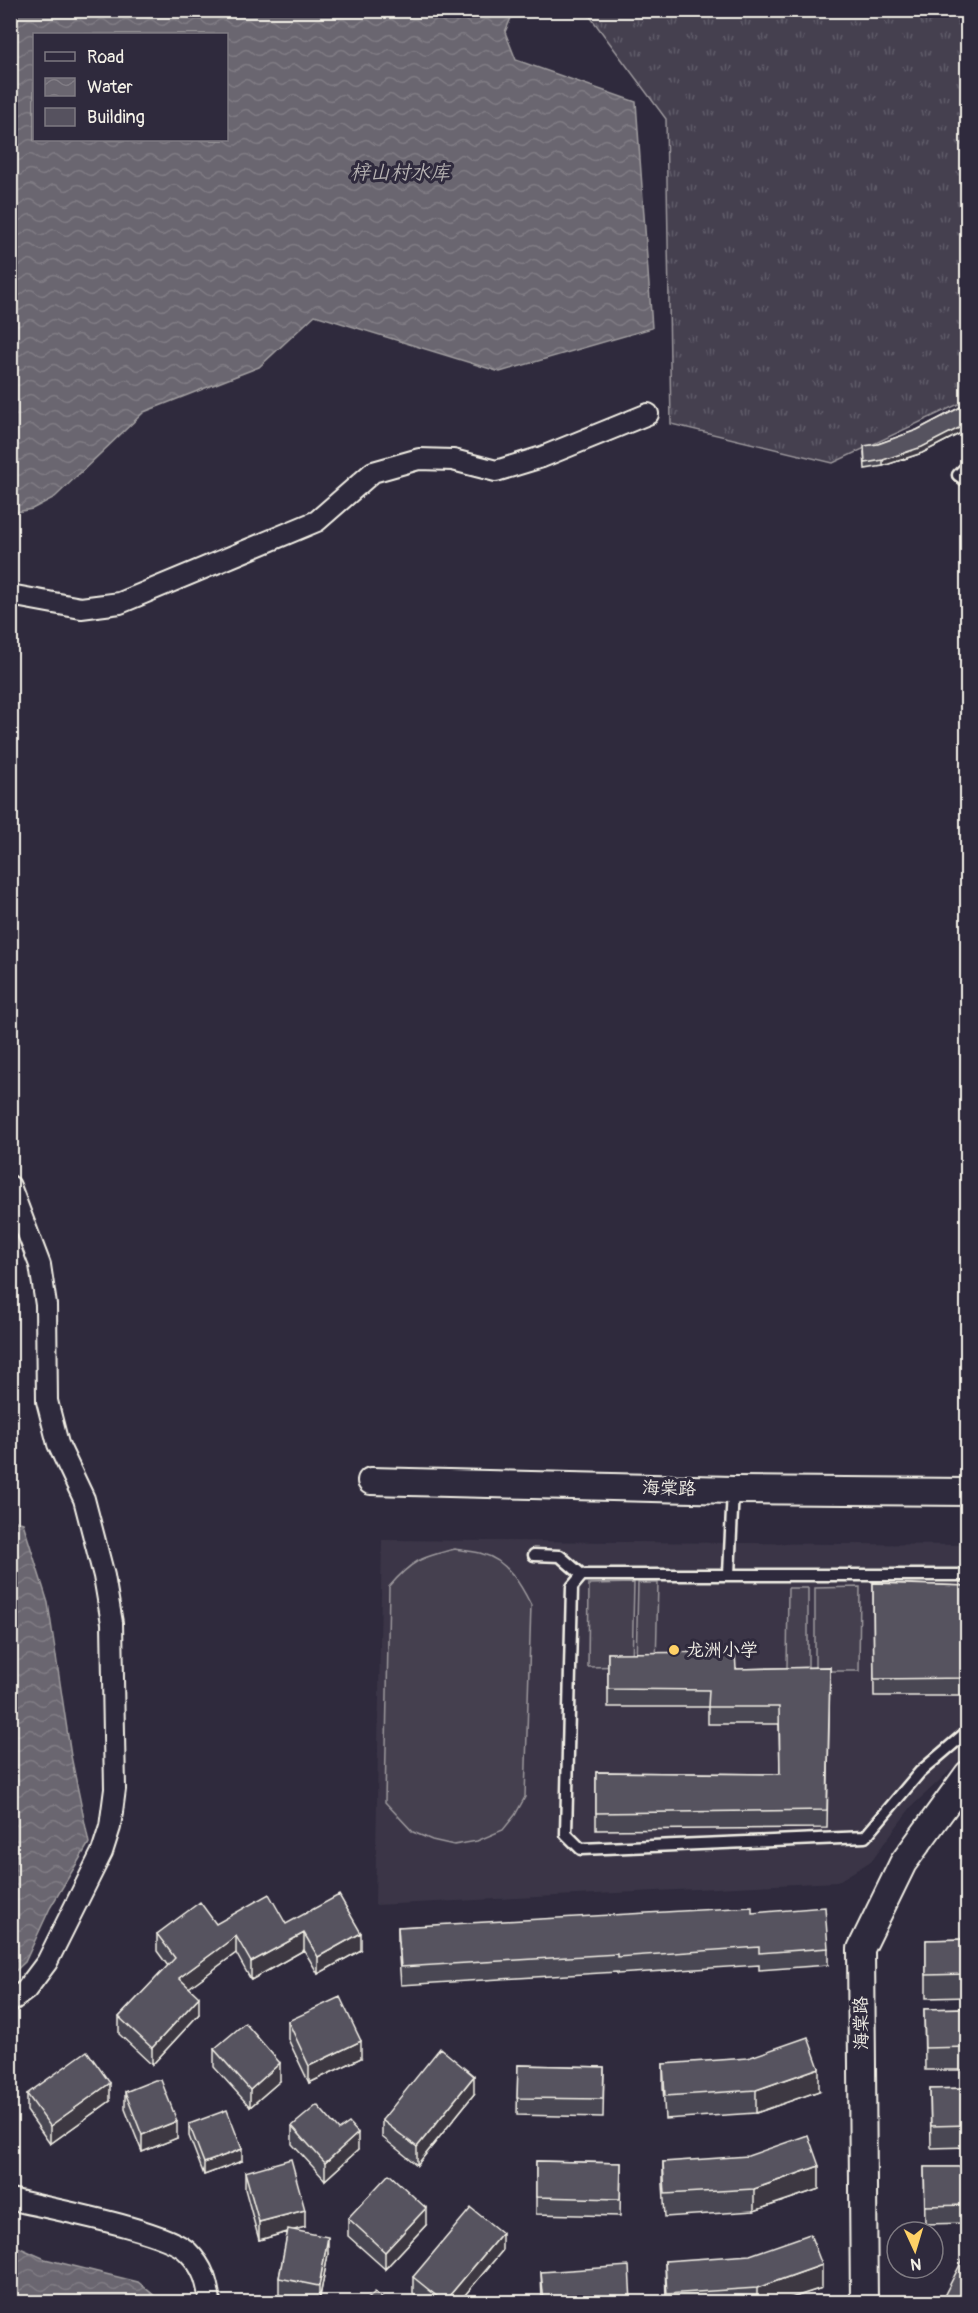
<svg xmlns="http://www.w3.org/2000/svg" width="978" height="2313" font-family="Pangolin,'LXGW WenKai TC',sans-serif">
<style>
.built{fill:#3b3647}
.grass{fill:url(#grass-tufts);stroke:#9c989c;stroke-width:1.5}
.pitch{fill:#454050;stroke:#9c989c;stroke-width:1.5}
.water{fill:url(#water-waves);stroke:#a19ea0;stroke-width:1.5;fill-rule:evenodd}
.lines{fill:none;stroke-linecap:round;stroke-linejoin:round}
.service-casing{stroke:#f4f1e8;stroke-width:15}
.minor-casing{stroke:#f4f1e8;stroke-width:24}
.tertiary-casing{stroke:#f4f1e8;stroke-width:30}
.service{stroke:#2f2a3d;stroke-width:10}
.minor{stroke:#2f2a3d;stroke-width:20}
.tertiary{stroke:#2f2a3d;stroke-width:26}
.wall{fill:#4a4752;stroke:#f4f1e8;stroke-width:1.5}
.shaded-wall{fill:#3c3942;stroke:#f4f1e8;stroke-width:1.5}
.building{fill:#56525f;stroke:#f4f1e8;stroke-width:1.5}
.poi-dot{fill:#ffd166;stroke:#2f2a3d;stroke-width:2}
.labels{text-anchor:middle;stroke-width:6;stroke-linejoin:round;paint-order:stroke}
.street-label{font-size:18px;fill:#f4f1e8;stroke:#2f2a3d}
.poi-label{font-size:18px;fill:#f4f1e8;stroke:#2f2a3d;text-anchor:start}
.water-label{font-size:20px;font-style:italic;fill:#b6b2b2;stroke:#2f2a3d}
</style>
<defs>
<pattern id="grass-tufts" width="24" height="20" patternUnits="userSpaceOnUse" patternTransform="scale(1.5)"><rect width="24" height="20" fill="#454050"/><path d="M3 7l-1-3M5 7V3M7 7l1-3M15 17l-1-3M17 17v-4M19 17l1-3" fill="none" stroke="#605c69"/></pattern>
<pattern id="water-waves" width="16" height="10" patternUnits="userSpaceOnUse" patternTransform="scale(1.5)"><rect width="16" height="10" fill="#6a6670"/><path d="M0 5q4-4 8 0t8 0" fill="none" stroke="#807c84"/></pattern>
</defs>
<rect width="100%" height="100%" fill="#2f2a3d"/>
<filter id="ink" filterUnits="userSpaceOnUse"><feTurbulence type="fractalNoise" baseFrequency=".0167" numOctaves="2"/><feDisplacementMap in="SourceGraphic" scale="12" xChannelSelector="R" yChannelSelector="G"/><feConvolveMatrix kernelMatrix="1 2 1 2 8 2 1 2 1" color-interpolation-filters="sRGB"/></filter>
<g filter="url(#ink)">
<!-- built -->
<path class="built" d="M382,1540L967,1545V1755L911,1807L871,1861L837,1882L375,1905Z"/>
<!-- grass -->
<path class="grass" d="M586,11H967L968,396L961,403L833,463L671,424L666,119Z"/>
<!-- pitch -->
<path class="pitch" d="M455,1549C464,1551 474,1551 483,1554C507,1560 521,1585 531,1605L525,1797L515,1815L503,1830L477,1841L454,1845L432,1840L413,1832L385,1802L389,1587C411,1561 421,1557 455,1549Z
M634,1583L632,1666L588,1667L589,1584Z
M638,1583H658L656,1665H636Z
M860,1587L859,1671H815V1588Z
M788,1588H808V1671L787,1670Z"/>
<!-- water -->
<path class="water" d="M10,11H514L505,32L516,60L636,102L652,328L500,372L315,315L259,367L144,412L55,497L32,509L11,513ZM34,34H226V140H34Z
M11,1520L23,1523L48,1603L71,1756L89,1843L50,1908L25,1962L11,1975Z
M11,2244L45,2259L138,2282L162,2302H11Z"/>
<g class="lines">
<defs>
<path id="service" d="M968,465L958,475L968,482
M534,1555L560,1556L582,1575
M729,1574L733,1490
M968,1575H582L572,1587L566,1834L581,1849L865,1837L920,1772L968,1731"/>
<path id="minor" d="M10,595L81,608L120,603L317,521L373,472L419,459L453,460L496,471L542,457L648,414
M10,1186L40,1265L46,1305L47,1401L58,1444L84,1499L104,1576L112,1623L115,1789L110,1827L102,1852L47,1962L26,1990L10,2002
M10,2199C46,2208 167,2230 188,2252C204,2268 207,2282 210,2302"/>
<path id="tertiary" d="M371,1481L733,1490L968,1492
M864,2302L861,1949L903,1863L968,1774"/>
</defs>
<!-- service casing -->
<use href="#service" class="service-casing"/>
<!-- minor casing -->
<use href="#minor" class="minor-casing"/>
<!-- tertiary casing -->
<use href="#tertiary" class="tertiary-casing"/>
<!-- service -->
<use href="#service" class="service"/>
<!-- minor -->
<use href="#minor" class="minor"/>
<!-- tertiary -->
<use href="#tertiary" class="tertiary"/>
</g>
<!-- wall -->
<path class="wall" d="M957,409L959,434L922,453L883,466L865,469L864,452L878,444L917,430Z
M873,1583L968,1586V1696H874Z
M608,1653L736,1669L830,1667L827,1828L596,1830V1772L780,1774L779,1724H708V1707H608Z
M968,1864V1920H962V1865Z
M752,1913L828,1948V1965L759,1970V1965L617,1974V1972L401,1985L398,1944V1927Z
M216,1924H286L361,1950L318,1974L304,1950L251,1980L236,1953L189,1987L199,2014L152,2065L119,2034V2017L168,1966L157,1951V1934Z
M968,1939V1997L926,1998V1940Z
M968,2008V2070H925L924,2009Z
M288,2021L361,2058L309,2083L288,2039Z
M214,2049L280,2081L250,2107L214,2067Z
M663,2064L819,2091L756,2113L665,2119L663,2086Z
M518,2065L604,2067L603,2117L517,2115Z
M968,2088V2147L931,2148L930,2089Z
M125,2092L177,2138L142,2152L125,2109Z
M27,2094L110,2101L50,2144L27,2111Z
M474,2094L417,2165L382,2137V2120Z
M189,2124L242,2161L204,2175L189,2136Z
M292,2126L339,2130L358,2150L325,2180L292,2144Z
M536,2161L621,2163L620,2216L536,2214Z
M663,2162L819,2189L754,2211L665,2217L663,2184Z
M924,2167H968V2223L925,2224Z
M245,2172L305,2227L294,2230L328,2254L319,2302L279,2295V2278L288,2232L259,2240L245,2189Z
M348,2218L426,2225L385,2269L348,2236Z
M502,2251L459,2302H423L413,2294V2277Z
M665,2261L822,2288L779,2302H666Z
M541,2272L631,2302H542Z"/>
<!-- shaded-wall -->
<path class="shaded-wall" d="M968,423V428L959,434L922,453L883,466V460Z
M304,1933V1950L251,1980V1962Z
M361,1933V1950L318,1974V1957Z
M236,1936V1953L179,1995V1978Z
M199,1997V2014L152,2065V2048Z
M361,2041V2058L309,2083V2066Z
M280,2063V2081L250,2107V2090Z
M819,2068V2091L756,2113V2090Z
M474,2076V2094L417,2165V2147Z
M110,2083V2101L50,2144V2126Z
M177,2121V2138L142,2152V2135Z
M358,2133V2150L325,2180V2163Z
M242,2149V2161L204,2175V2163Z
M819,2166V2189L754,2211V2189Z
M426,2208V2225L385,2269V2252Z
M305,2210V2227L259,2240V2222Z
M502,2233V2251L459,2302H444Z
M328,2237V2254L319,2302V2286Z
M822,2265V2288L779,2302H757V2288Z"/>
<!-- building -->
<path class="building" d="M968,402V423L959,428L922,447L883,460L865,463L864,446L878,444L917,430L957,409Z
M873,1583L968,1586V1678L874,1679Z
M735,1652L736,1669L830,1667L827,1810L596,1813V1772L780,1774L779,1707H708L709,1690L608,1689V1653Z
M968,1864V1902H962V1865Z
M269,1894L286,1924L339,1895L361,1933L318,1957L304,1933L251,1962L236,1936L179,1978L199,1997L152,2048L119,2017L175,1958L157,1934L200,1902L216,1924Z
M752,1907V1913L825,1907L828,1948L759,1953V1947L617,1957V1954L401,1967L398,1927Z
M968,1939V1974L926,1975V1940Z
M340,1997L361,2041L309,2066L288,2021Z
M968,2008V2047L925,2048L924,2009Z
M245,2023L280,2063L250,2090L214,2049Z
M808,2037L819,2068L756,2090L665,2096L663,2064L748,2058Z
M440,2048L474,2076L417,2147L382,2120Z
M87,2051L110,2083L50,2126L27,2094Z
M518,2065L604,2067L603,2099L517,2098Z
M155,2080H161L177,2121L142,2135L125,2092Z
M968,2088V2125L931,2126L930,2089Z
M317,2105L339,2130L349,2123L358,2133L325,2163L292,2126Z
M227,2110L242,2149L204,2163L189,2124Z
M808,2135L819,2166L754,2189L665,2194L663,2162L748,2156Z
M291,2159L305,2210L259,2222L245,2172Z
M536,2161L621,2163L620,2199L536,2197Z
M924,2167H968V2205L925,2206Z
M389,2174L426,2208L385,2252L348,2218Z
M471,2208L502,2233L444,2302L413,2277Z
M288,2229L328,2237L319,2286L279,2278Z
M810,2234L822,2265L757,2288L667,2294L665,2261L750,2255Z
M966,2253L968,2254V2302H941Z
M629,2266L631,2302H544L541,2272Z
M375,2292L386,2302H365Z"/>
</g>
<!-- markers -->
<circle class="poi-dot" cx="674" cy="1650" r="6"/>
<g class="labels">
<!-- street labels -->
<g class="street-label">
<text transform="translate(669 1488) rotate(1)" y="6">海棠路</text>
<text transform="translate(861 2023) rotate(-91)" y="6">海棠路</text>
</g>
<!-- poi labels -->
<g class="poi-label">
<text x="686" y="1656">龙洲小学</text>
</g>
<!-- water labels -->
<g class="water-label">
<text x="400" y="179">梓山村水库</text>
</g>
</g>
<!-- margin -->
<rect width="978" height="2313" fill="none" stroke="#2f2a3d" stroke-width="36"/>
<rect x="18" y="18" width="942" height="2277" fill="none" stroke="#f4f1e8" stroke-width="2" filter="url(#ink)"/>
<!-- legend -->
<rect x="33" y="33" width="195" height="108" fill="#2f2a3d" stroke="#7e7a81" stroke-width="1.5"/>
<rect x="45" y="52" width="30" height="9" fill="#2f2a3d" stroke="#7e7a81" stroke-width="1.5"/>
<text x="87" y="63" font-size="18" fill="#f4f1e8">Road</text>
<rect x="45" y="78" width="30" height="18" fill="url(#water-waves)" stroke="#7e7a81" stroke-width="1.5"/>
<text x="87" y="93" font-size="18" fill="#f4f1e8">Water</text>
<rect x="45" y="108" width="30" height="18" fill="#56525f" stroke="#7e7a81" stroke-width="1.5"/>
<text x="87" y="123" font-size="18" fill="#f4f1e8">Building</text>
<!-- north arrow -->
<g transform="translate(915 2250) rotate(176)"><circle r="28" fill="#2f2a3d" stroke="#7e7a81" stroke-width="1.5"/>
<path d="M0-4.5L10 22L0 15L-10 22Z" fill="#ffd166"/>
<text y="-9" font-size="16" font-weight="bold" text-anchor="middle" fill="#f4f1e8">N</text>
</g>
</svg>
